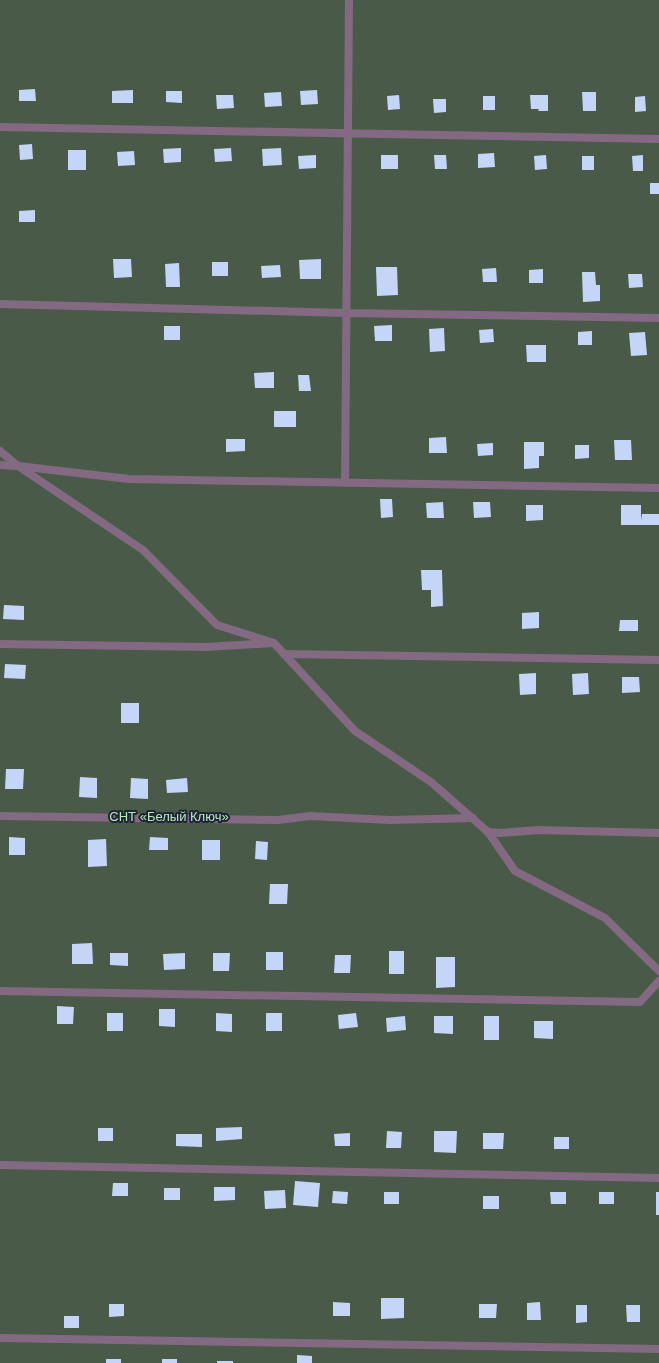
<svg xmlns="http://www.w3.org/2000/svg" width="659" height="1363" font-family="Arial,sans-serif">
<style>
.green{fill:#495b48}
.building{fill:#c5d5f7}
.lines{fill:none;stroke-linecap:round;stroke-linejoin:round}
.service{stroke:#846982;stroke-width:8}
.minor{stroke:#846982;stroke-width:8}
.labels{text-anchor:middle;stroke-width:4;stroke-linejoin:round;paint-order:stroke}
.park-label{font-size:13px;fill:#bae8b7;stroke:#1e2536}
</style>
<rect width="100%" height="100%" fill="#272f40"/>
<!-- green -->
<path class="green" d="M0,0H659V1363H0Z"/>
<!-- building -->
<path class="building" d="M35,89L36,101H19V90Z
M133,90V103H112V91Z
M317,90L318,104L301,105L300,91Z
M166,91H182V103L166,102Z
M281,92L282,106L265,107L264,93Z
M582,92H596V111H583Z
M216,95H233L234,108L217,109Z
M399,95L400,109L388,110L387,96Z
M530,95H548V111H538L539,109H531Z
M483,96H495V110H483Z
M645,96L646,111L635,112V97Z
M433,99H446V112L434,113Z
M32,144L33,159L20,160L19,145Z
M181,148V162L164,163L163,149Z
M231,148L232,161L215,162L214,149Z
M281,148L282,165L263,166L262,149Z
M68,150H86V170H68Z
M134,151L135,165L118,166L117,152Z
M494,153L495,167L478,168V154Z
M316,155V168L299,169L298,156Z
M381,155H398V169H381Z
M434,155H446L447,169H435Z
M546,155L547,169L535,170L534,156Z
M643,155V171H633L632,156Z
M582,156H594V170H582Z
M650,183H659V194H650Z
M35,210V222H19V211Z
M113,259H131L132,277L114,278Z
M321,259V279H300L299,260Z
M212,262H228V276H212Z
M179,263L180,287H166L165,264Z
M280,265L281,277L262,278L261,266Z
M376,267H397L398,295L377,296Z
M496,268L497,282H483L482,269Z
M543,269V283H529V270Z
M582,272H595L596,285H600V301L583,302Z
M628,274H642L643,287L629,288Z
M392,325V341H375L374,326Z
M164,326H180V340H164Z
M444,328L445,351L430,352L429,329Z
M493,329L494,342L480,343L479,330Z
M592,331V345H578V332Z
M645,332L647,355L631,356L629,333Z
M526,345H546V362H527Z
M274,372V388H255L254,373Z
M298,375H309L311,391H299Z
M274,411H296V427H274Z
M446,437L447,453H429V438Z
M226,439H245V451L226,452Z
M614,440H631L632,460H615Z
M524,442H544V456H539V468L524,469Z
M493,443V455L478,456L477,444Z
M575,445H589V458L575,459Z
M380,499H392L393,517L381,518Z
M443,502L444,518H427L426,503Z
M473,502H490L491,517L474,518Z
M526,505H543V520L526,521Z
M621,505H641V520L642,514H659V525H621Z
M421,570H442L443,606L431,607V590H422Z
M4,605L24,606V620L3,619Z
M539,612V628L522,629V613Z
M620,620H638V631H619Z
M5,664L26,665L25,679L4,678Z
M536,673V694L520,695L519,674Z
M588,673L589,694L573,695L572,674Z
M622,677H639L640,692L622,693Z
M121,703H139V723H121Z
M6,769H24L23,789H5Z
M80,777L97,778V798L79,797Z
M131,778L148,779V799L130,798Z
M187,778L188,792L167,793L166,780Z
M9,837L25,838V855H9Z
M150,837L168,838V850H149Z
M106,839L107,866L88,867V840Z
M202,840H220V860H202Z
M256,841L268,842L267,860L255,859Z
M270,884H288L287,904H269Z
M92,943L93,964H72V944Z
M389,951H404V974H389Z
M266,952H283V970H266Z
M110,953H128V966L110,965Z
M185,953V969L164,970L163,954Z
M213,953H230L229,971H213Z
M335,955H351L350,973H334Z
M436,957H455V987L436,988Z
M57,1006L74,1007L73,1024H57Z
M159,1009H175V1027L159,1026Z
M107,1013H123V1031H107Z
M216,1013L232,1014V1032L216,1031Z
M266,1013H282V1031H266Z
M356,1013L358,1027L339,1029L338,1015Z
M405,1016L406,1030L387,1032L386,1018Z
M434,1016H453V1034L434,1033Z
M484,1016H499V1040H484Z
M534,1021H553V1039L534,1038Z
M242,1127V1139L216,1141V1128Z
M98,1128H113V1141H98Z
M387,1131L402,1132L401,1148H386Z
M434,1131H457L456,1153L434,1152Z
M350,1133V1146H335L334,1134Z
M483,1133H504L503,1149H483Z
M176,1134H202V1147L176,1146Z
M554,1137H569V1149H554Z
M295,1181L320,1183L318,1207L293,1205Z
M113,1183H128V1196H112Z
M214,1187H235V1200L214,1201Z
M164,1188H180V1200H164Z
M285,1190L286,1208L265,1209L264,1191Z
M333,1191L348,1192L347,1204L332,1203Z
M384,1192H399V1204H384Z
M550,1192H566V1204H551Z
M599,1192H614V1204H599Z
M656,1192H659V1215H656Z
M483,1196H499V1209H483Z
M381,1298H404V1318L381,1319Z
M333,1302L350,1303V1316H333Z
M540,1302L541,1320H527V1303Z
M109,1304H124V1316L109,1317Z
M479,1304H497L496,1318H479Z
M576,1305H587V1322L576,1323Z
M626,1305H640V1322H627Z
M64,1316H79V1328H64Z
M297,1355L312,1356V1363H297Z
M106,1359H121V1363H106Z
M162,1359H177V1363H162Z
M217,1361H233V1363H217Z"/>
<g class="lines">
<!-- service -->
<path class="service" d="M0,127L659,139
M0,304L346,313L659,318
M0,465L18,466L129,479L659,488
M345,483L349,0
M0,644L206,647L273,643
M284,654L659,660
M0,816L278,820L310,816L390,820L473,818
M488,832L500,833L538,830L659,833
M0,1165L659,1178
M0,1338L659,1349"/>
<!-- minor -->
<path class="minor" d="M0,451L18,466L143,550L217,625L274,643L355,731L431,782L488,832L515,871L605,918L659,971
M0,991L640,1002L659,981"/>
</g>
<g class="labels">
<!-- park labels -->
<g class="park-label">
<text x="169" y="821">СНТ «Белый Ключ»</text>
</g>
</g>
</svg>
